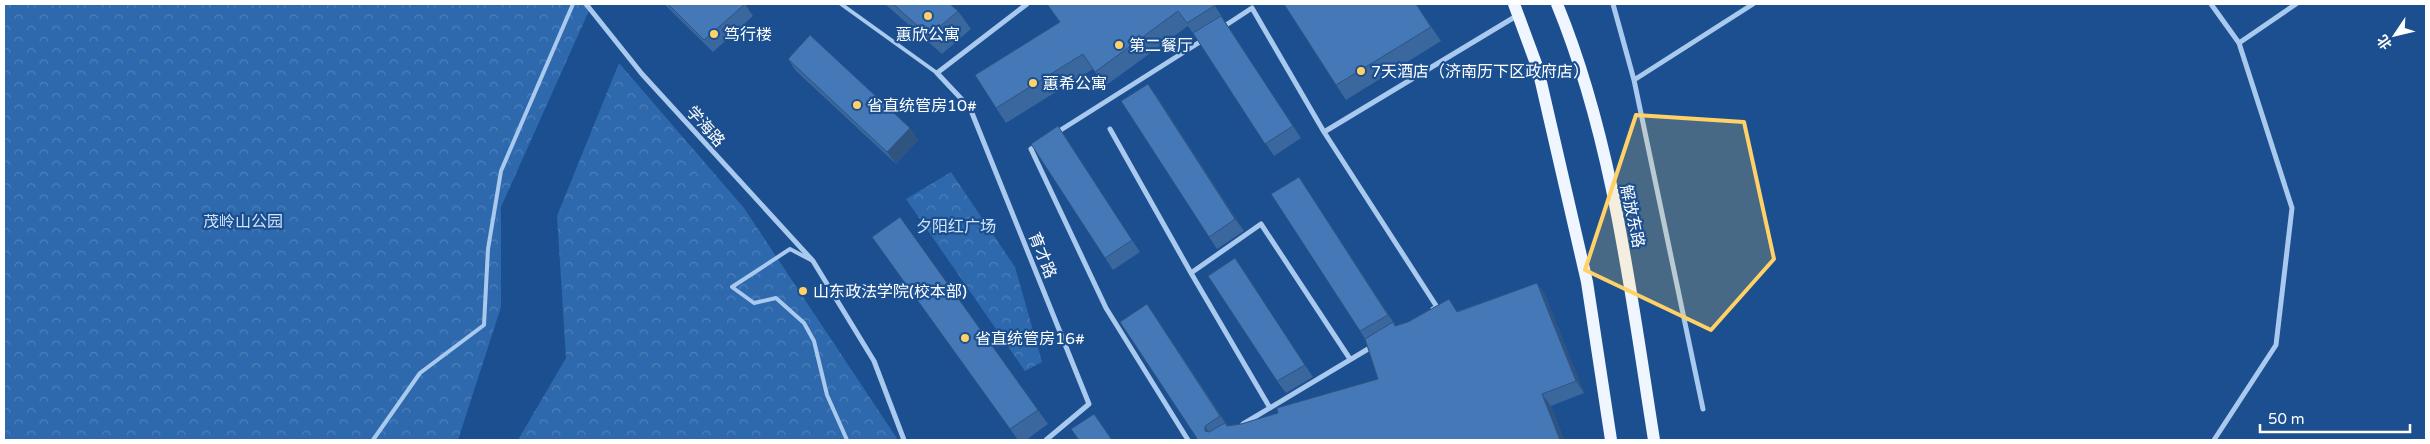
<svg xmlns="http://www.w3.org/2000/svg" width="2430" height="444" font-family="'Varela Round','Noto Sans SC',sans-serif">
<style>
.forest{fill:url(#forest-crowns)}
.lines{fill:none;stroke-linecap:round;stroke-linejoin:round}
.lane{stroke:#a9c9ee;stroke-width:4}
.street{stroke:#a9c9ee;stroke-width:5}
.primary{stroke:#f0f6ff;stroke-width:12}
.wall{fill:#3a679d}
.shaded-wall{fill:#305480}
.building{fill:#4478b7;stroke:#305480}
.marked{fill:#ffd166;fill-opacity:0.2;stroke:#ffd166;stroke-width:4;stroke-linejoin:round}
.poi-dot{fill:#ffd166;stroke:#1b4f8f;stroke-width:2}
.labels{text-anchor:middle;stroke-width:4.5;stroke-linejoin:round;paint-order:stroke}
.poi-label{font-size:16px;fill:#fff;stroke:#1b4f8f;text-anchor:start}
.street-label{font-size:16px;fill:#fff;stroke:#1b4f8f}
.park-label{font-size:16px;fill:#cfe3fa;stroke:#1b4f8f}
</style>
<defs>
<pattern id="forest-crowns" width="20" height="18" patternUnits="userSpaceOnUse" patternTransform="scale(1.25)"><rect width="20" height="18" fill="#2e69ad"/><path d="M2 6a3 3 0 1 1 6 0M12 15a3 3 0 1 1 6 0" fill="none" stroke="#4d80b9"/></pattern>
</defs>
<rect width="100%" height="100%" fill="#1b4f8f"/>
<!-- forest -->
<path class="forest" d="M4,4H592L501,207V307L458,440H4Z
M619,63L744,208L898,440H518L566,358L557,216Z
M951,172L1015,267L1042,362L1025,371L906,199Z"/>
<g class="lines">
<!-- lane -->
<path class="lane" d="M841,4L937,73
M811,260L790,249L732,287L754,303L776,298L804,323L814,341L827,395L847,440
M373,440L420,373L484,325L488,249L501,171L573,4"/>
<!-- street -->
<path class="street" d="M586,4L642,74L813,261L874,361L904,440
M1027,4L937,73L970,108L1089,404L1046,440
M1613,4L1634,80
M2211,4L2239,43L2292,208L2276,345L2214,440
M1223,27L1252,8L1324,132L1437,307L1433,309
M2239,43L2296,4
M1110,129L1191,273L1261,224L1350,359
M1324,132L1518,15
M1056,133L1203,40
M1039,145L1031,149L1106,308L1188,440
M1191,273L1270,408
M1703,409L1634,80L1753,4
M1243,424L1373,346"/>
<!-- primary -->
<path class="primary" d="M1514,4L1538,69L1587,282L1611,440
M1557,4C1613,140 1631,295 1654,440"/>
</g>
<!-- wall -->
<path class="wall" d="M664,4H745L753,16L713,52Z
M885,4H950L958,11L971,29L942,54Z
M1047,4H1218L1215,6L1301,138L1274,156L1188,26L1105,86L1093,69L1006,123L996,108L1060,22Z
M1416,4L1441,41L1346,100L1336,85Z
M788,59L910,128L918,140L896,164L796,71Z
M1156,95L1244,231L1217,249L1209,237Z
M1066,138L1140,252L1113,270L1105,258Z
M1307,189L1396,326L1458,311L1537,283L1545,295L1584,393L1551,406L1564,440H1198L1147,304L1228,426L1241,424L1278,413L1378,379L1365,339L1360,331Z
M900,217L1048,424L1026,440H1018L872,237Z
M1235,258L1313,377L1286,393L1277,381Z"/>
<!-- shaded-wall -->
<path class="shaded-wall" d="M1221,16L1229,28L1301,138L1293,126Z
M1148,84L1156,95L1244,231L1235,219Z
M1058,126L1066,138L1140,252L1132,240Z
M910,128L918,140L896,164L887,152Z
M1299,177L1307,189L1396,326L1388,315Z
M1235,258L1244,270L1313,377L1305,365Z
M1537,283L1545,295L1584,393L1576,381Z
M1147,304L1155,316L1229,428L1220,416Z
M1542,394L1551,406L1564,440H1560Z
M1205,426L1213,438L1205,431Z"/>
<!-- building -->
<path class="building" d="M668,4H745L704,40Z
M893,4H950L958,11L929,36Z
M1047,4H1213L1214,6L1187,23L1178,11L1095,72L1083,54L996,108L975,75L1060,22Z
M1284,4H1416L1431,27L1336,85Z
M1221,16L1293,126L1265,144L1193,33Z
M810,35L910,128L887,152L788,59Z
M1148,84L1235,219L1209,237L1121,101Z
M1058,126L1132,240L1105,258L1031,144Z
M1299,177L1388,315L1360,331L1271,194Z
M900,217L1038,410L1010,429L872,237Z
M1235,258L1305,365L1277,381L1208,276Z
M1537,283L1576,381L1542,394L1560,440H1198L1120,322L1147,304L1220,416L1205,426V431L1209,432L1225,423L1227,426L1241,424L1278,413L1277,408L1378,379L1365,339L1393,322L1395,326L1408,322L1449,299L1457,312Z
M1094,414L1112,440H1079L1071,429Z"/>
<!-- marked area -->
<path class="marked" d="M1636,115L1744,122L1774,259L1711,330L1585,270Z"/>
<!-- markers -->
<g class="poi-dot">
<circle cx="928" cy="16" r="5"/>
<circle cx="714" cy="34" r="5"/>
<circle cx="1119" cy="45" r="5"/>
<circle cx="1361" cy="71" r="5"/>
<circle cx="1033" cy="83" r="5"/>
<circle cx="857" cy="105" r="5"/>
<circle cx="803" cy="291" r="5"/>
<circle cx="965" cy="338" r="5"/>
</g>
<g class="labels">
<!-- poi labels -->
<g class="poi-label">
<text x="724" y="40">笃行楼</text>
<text x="928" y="40" text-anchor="middle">蕙欣公寓</text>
<text x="1129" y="51">第二餐厅</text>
<text x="1371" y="77">7天酒店（济南历下区政府店）</text>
<text x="1043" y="89">蕙希公寓</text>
<text x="867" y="111">省直统管房10#</text>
<text x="813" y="297">山东政法学院(校本部)</text>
<text x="975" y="344">省直统管房16#</text>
</g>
<!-- street labels -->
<g class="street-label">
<text transform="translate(706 126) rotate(48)" y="6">学海路</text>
<text transform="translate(1633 216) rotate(78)" y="6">解放东路</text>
<text transform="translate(1043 255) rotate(68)" y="6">育才路</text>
</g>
<!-- park labels -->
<g class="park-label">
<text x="243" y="227">茂岭山公园</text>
<text x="956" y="232">夕阳红广场</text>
</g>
</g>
<!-- border -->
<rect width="2430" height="444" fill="none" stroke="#ffffff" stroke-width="10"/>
<!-- north arrow -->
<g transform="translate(2395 35) rotate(235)" stroke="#1b4f8f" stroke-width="4" paint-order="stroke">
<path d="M0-4L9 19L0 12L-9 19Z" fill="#ffffff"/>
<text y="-8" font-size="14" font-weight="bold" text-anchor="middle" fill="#ffffff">北</text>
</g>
<!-- scale -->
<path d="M2260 424v8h150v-8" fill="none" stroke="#ffffff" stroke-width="2.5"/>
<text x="2268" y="424" font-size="15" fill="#ffffff" stroke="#1b4f8f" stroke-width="4" paint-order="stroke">50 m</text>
</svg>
